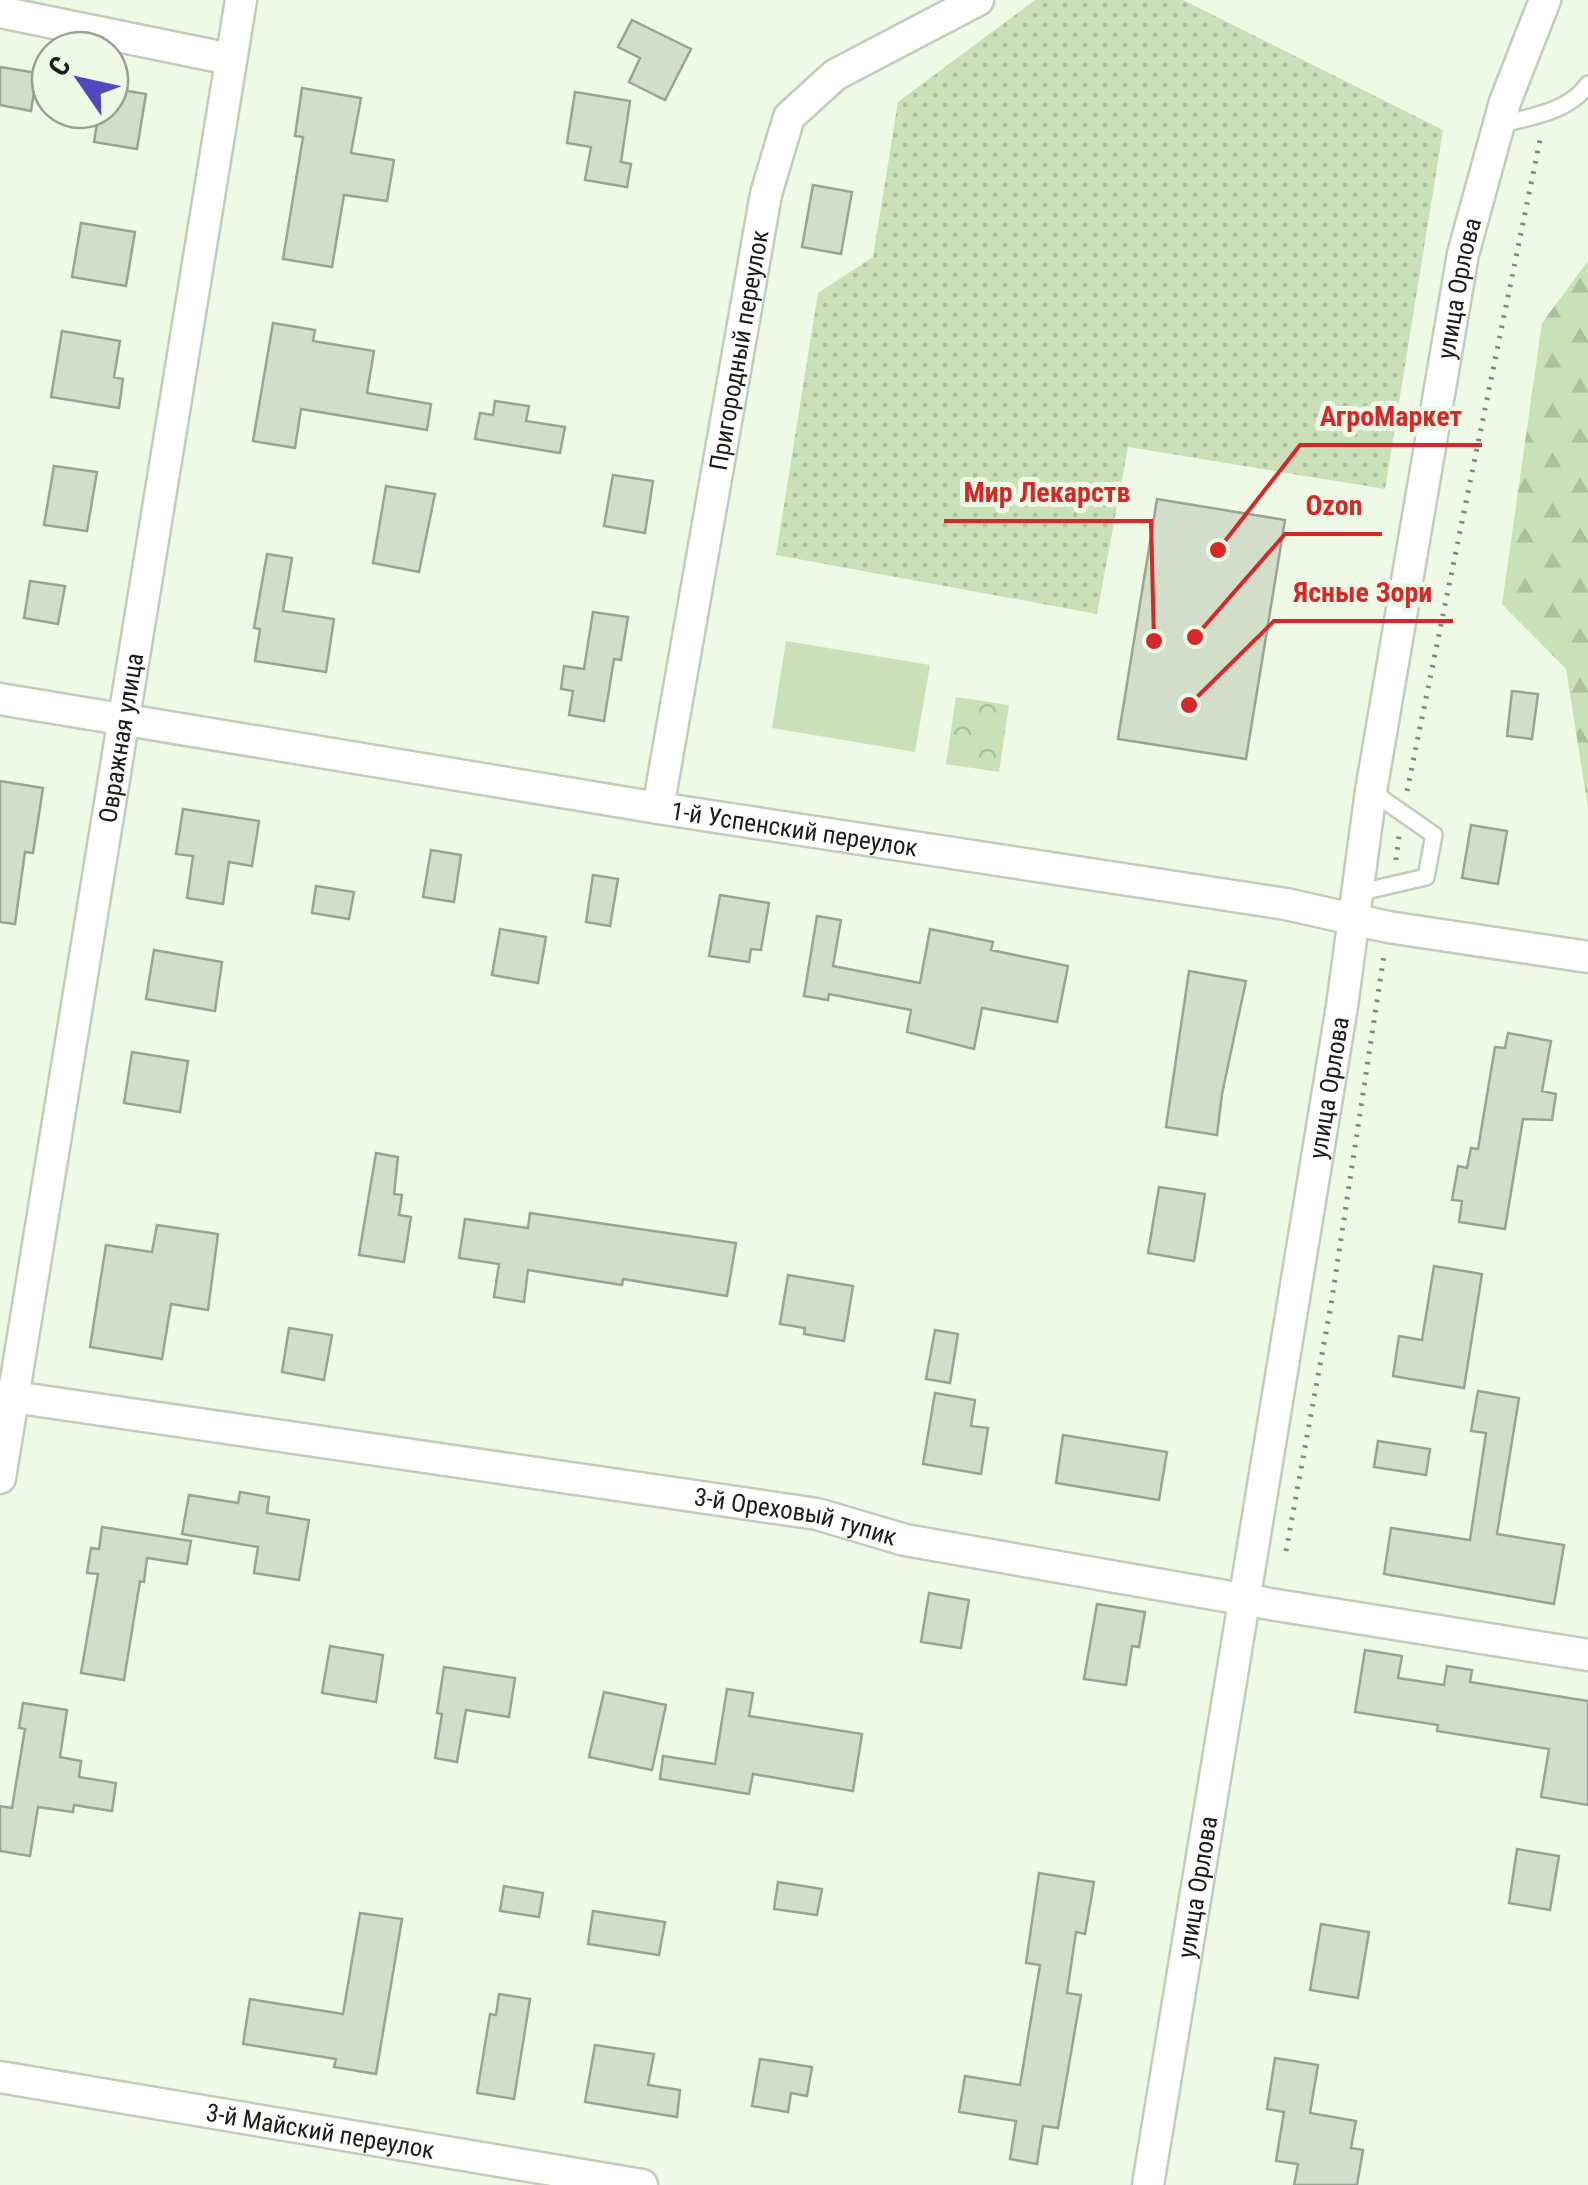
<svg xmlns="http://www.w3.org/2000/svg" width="1588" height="2185" font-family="'Roboto Condensed',sans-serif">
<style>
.grass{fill:url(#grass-dots)}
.forest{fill:url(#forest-firs)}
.park{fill:url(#park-crowns)}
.garden{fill:#c9e0b8}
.building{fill:#d2ddca;stroke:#9aa493;stroke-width:2.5}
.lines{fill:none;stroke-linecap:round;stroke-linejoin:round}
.service-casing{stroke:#c1ccba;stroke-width:20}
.minor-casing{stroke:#c1ccba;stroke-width:35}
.path{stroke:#81887c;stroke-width:5;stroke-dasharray:2.5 8;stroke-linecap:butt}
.service{stroke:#fff;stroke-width:15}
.minor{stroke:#fff;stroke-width:30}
.labels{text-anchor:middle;stroke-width:10;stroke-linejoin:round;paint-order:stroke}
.street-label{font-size:25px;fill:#1a1e17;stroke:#eef9e6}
.leader{fill:none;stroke:#d62828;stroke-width:4}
.callout-dot{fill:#d62828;stroke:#eef9e6;stroke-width:4}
.callout-label{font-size:28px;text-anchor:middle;font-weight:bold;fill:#d62828;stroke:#eef9e6;stroke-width:10;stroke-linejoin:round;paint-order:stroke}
</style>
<defs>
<pattern id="grass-dots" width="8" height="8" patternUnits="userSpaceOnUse" patternTransform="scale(2.5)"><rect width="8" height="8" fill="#c9e0b8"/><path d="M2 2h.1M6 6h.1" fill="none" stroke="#acc09d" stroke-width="1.8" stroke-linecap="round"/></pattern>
<pattern id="forest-firs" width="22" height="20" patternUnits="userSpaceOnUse" patternTransform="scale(2.5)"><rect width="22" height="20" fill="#c9e0b8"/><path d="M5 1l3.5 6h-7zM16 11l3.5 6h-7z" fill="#acc09d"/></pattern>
<pattern id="park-crowns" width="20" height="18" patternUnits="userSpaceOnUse" patternTransform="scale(2.5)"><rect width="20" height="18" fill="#c9e0b8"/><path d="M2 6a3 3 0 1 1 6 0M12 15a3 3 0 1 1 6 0" fill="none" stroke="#acc09d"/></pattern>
</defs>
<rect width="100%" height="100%" fill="#eef9e6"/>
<!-- grass -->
<path class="grass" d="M1035,0H1183L1443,130L1385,489L1128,447L1097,614L776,555L818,293L873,257L898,102Z"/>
<!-- forest -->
<path class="forest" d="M1588,261V808L1566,669L1502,604L1542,323Z"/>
<!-- park -->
<path class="park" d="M956,697L1009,705L999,772L946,764Z"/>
<!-- garden -->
<path class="garden" d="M786,641L930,665L915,752L772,728Z"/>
<!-- building -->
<path class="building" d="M632,20L691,49L665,100L629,82L640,58L618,47Z
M0,67L37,73L31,111L0,105Z
M110,88L146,94L137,149L94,142L99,110H110Z
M302,88L361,98L351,153L394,160L387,201L344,195L332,267L283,259L303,137L295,136Z
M575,92L630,101L621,162L631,164L627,187L585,180L591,147L567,143Z
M813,185L852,192L841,254L802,247Z
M81,223L135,232L126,286L72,277Z
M273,323L315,330L313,341L374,351L367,393L431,404L427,430L301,409L295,448L253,441Z
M62,331L120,341L114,377L123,379L119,408L51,397Z
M495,401L529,406L526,421L565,427L560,453L475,439L480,413L493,415Z
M54,466L97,472L87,531L44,525Z
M613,475L653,481L645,533L604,526Z
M386,486L435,494L419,572L373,563Z
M1157,499L1285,520L1246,759L1118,739Z
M267,554L292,558L283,611L334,619L326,672L255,661L260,629L254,628Z
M30,581L65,586L58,624L24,618Z
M593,612L628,617L621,660L614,659L604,721L569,715L573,691L561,689L564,666L584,669Z
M1512,691L1538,694L1532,739L1507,736Z
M0,781L43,788L33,853L25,852L15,924L0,922Z
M183,809L259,821L252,866L229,862L223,904L187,898L193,856L176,854Z
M1471,825L1507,831L1498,884L1462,878Z
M431,850L461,855L454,902L423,897Z
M593,875L618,879L610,926L586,922Z
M316,886L354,892L349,919L312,913Z
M720,895L769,903L761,950L751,949L749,962L709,956Z
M817,916L841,920L833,966L920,983L930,929L993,942L991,950L1068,966L1057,1022L982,1008L974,1049L907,1032L911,1010L829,994L828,1000L804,996Z
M500,929L546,937L538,983L492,975Z
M154,950L222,962L215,1011L146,999Z
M1189,971L1246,981L1222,1094L1217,1135L1166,1127Z
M1508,1033L1551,1041L1542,1091L1556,1094L1552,1120L1523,1119L1505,1229L1459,1222L1462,1201L1452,1200L1458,1166L1467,1168L1471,1148L1478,1149L1495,1047L1505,1048Z
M132,1052L188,1061L180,1112L124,1103Z
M376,1153L398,1157L394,1194L402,1195L399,1215L411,1217L404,1262L359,1255Z
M1159,1187L1205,1194L1194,1261L1148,1253Z
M530,1213L736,1243L727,1296L623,1279L622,1285L528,1270L524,1302L494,1297L499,1264L459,1258L465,1219L528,1228Z
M157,1225L218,1234L208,1310L171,1304L162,1359L90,1347L106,1245L152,1252Z
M1434,1266L1482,1274L1464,1388L1393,1376L1399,1336L1422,1340Z
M788,1275L853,1286L844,1341L804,1334L805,1328L780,1324Z
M289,1328L332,1335L324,1380L282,1372Z
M935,1330L958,1334L950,1383L926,1379Z
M1478,1391L1519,1398L1497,1534L1564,1545L1554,1604L1384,1574L1391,1528L1470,1540L1486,1433L1471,1431Z
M935,1393L975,1400L971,1426L988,1428L981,1474L923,1464Z
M1063,1435L1167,1452L1159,1500L1056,1483Z
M1378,1441L1430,1449L1426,1475L1374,1467Z
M240,1492L269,1497L267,1513L309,1520L299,1580L254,1573L258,1547L182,1534L189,1495L238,1503Z
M102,1527L191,1541L187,1564L147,1558L144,1582L140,1581L124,1680L81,1673L98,1574L87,1573L91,1548L99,1549Z
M929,1593L969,1600L961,1648L921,1642Z
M1097,1604L1145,1612L1139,1647L1132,1646L1126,1685L1084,1679Z
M330,1646L383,1655L376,1702L322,1693Z
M1365,1650L1402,1656L1398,1678L1444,1685L1447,1666L1472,1670L1470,1682L1588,1701V1805L1541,1797L1549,1749L1437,1731L1438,1725L1355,1712Z
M444,1667L515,1678L509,1717L466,1710L457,1762L435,1758L442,1714L437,1713Z
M727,1689L753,1693L749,1716L862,1734L853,1791L753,1774L749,1794L660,1779L663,1756L715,1764Z
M604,1692L666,1705L652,1770L589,1757Z
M23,1703L67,1710L60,1757L81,1761L79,1777L116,1783L112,1811L74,1805L73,1812L38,1807L30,1856L0,1851V1806L12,1808L25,1729L19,1728Z
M1517,1849L1559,1856L1550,1910L1509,1903Z
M1039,1873L1094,1882L1085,1934L1076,1932L1067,1993L1081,1995L1058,2128L1043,2126L1037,2164L1010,2159L1016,2121L959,2112L965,2076L1020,2085L1040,1965L1026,1963Z
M778,1882L822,1889L817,1915L774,1909Z
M504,1886L543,1893L539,1917L500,1911Z
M593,1911L665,1922L659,1955L588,1944Z
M360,1913L402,1919L376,2074L334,2067L336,2059L243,2044L250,1999L343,2014Z
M1321,1924L1369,1932L1358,1998L1310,1990Z
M499,1994L530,1999L514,2099L477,2093L490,2014L496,2015Z
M595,2045L654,2054L648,2085L680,2090L677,2117L585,2102Z
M1275,2058L1318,2065L1310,2113L1356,2121L1351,2148L1363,2150L1357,2185H1294L1298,2164L1276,2161L1284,2112L1267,2109Z
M760,2059L812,2067L807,2096L791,2093L788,2112L752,2106Z"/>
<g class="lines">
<defs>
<path id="service" d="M1499,125C1528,117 1570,112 1588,84
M1357,893L1426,877L1434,835L1371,791"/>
<g id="minor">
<path d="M0,12L230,59"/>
<path id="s1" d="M0,699L658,808L1286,904L1388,927L1588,957"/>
<path id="s2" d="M658,808L766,194L789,117L835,75L978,0"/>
<path id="s3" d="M0,1395L817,1514L905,1540L1276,1605L1588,1655"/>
<path id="s4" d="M0,1478L241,0"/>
<path id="s5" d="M0,2077L642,2185"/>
<path id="s6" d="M1148,2185L1342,1006L1371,791L1463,254L1505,102L1545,0"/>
</g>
</defs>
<!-- service casing -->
<use href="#service" class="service-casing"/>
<!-- minor casing -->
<use href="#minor" class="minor-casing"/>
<!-- path -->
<path class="path" d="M1407,791L1541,135
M1396,860L1399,836
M1286,1551L1331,1305L1384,955"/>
<!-- service -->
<use href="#service" class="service"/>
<!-- minor -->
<use href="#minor" class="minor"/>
</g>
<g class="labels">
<!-- street labels -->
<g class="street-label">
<text dy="9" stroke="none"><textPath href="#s6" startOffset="1922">улица Орлова</textPath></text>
<text dy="9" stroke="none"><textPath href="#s2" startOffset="465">Пригородный переулок</textPath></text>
<text dy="9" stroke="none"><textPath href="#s4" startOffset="750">Овражная улица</textPath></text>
<text dy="9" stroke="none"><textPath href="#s1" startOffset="805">1-й Успенский переулок</textPath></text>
<text dy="9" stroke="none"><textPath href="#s6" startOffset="1112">улица Орлова</textPath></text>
<text dy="9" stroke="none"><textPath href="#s3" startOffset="805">3-й Ореховый тупик</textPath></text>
<text dy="9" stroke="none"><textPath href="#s6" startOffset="302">улица Орлова</textPath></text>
<text dy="9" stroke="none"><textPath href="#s5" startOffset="325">3-й Майский переулок</textPath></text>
</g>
</g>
<!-- callouts -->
<path class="leader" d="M1218 550L1300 445H1482M1154 641L1151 521H944M1195 637L1285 534H1382M1189 705L1274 621H1453"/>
<g class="callout-dot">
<circle cx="1218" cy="550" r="10"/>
<circle cx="1154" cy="641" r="10"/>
<circle cx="1195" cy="637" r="10"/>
<circle cx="1189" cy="705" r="10"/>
</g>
<g class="callout-label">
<text x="1391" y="426">АгроМаркет</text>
<text x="1047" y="502">Мир Лекарств</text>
<text x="1334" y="515">Ozon</text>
<text x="1363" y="602">Ясные Зори</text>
</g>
<!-- north arrow -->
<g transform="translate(80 80) rotate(304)"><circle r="48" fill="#eef9e6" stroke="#99a193" stroke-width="2.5"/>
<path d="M0-8L18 38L0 25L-18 38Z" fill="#5448c0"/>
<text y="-15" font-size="28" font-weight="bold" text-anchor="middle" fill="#1a1e17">С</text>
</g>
</svg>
